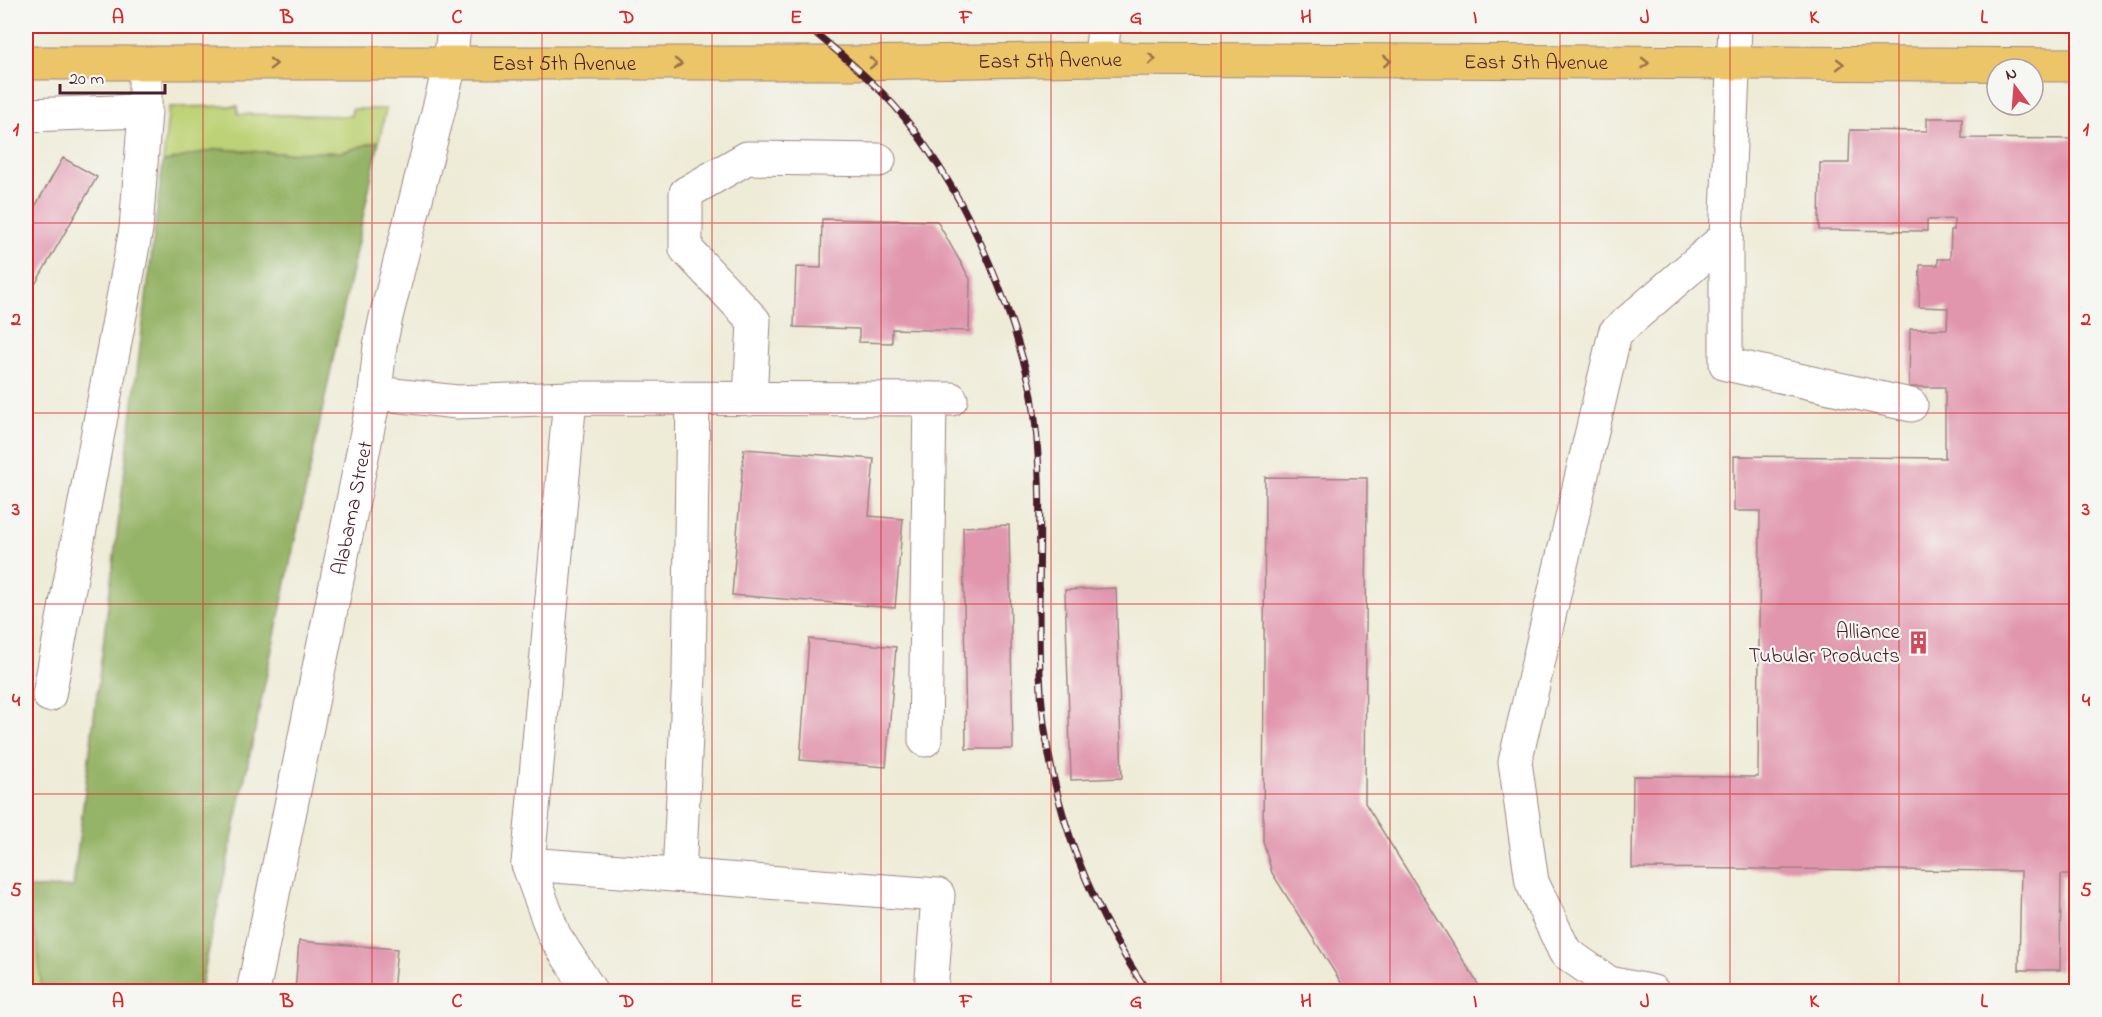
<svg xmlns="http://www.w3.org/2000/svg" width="2102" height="1017" font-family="'Indie Flower',sans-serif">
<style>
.green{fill:#bdd276;stroke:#847850;stroke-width:1.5}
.forest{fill:#96b467;stroke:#706a49;stroke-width:1.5}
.building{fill:#e196ae}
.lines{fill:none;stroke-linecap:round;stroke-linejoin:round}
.minor-casing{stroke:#9c8581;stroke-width:35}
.major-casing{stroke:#9c8581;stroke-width:35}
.minor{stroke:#fff;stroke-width:33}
.major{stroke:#ecc569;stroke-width:33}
.rail-casing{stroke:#4a1f2b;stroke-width:7}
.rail{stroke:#f6f6f2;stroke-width:4.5;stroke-dasharray:14;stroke-linecap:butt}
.oneway{stroke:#9b724a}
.grid{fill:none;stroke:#d62828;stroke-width:1.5;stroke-opacity:0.55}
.labels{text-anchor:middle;stroke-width:4.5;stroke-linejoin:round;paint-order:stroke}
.street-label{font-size:21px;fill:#4a1f2b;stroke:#f6f6f2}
.poi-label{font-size:21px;fill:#4a1f2b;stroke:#f6f6f2;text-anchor:end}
.neatline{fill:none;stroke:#d62828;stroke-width:2}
.grid-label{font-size:20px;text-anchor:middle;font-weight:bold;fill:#d62828}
</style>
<rect width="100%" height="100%" fill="#f6f6f2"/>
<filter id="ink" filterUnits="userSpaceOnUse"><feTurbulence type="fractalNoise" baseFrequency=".0167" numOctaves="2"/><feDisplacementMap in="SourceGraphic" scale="12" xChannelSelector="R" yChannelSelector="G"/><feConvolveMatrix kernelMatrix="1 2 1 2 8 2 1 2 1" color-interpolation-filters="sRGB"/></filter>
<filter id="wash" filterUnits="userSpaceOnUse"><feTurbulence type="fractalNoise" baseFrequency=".008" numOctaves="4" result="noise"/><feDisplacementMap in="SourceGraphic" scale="24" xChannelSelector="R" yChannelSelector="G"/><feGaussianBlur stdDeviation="1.35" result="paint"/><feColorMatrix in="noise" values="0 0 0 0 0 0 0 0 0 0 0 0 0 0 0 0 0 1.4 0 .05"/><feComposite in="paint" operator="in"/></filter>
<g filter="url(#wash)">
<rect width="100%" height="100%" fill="#eeebd7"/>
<!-- green -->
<path class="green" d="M238,106V114L351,116L352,109H386L379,141L342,152L278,153L218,149L163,162L169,107Z
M26,908L40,953L43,991H26Z"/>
<!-- forest -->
<path class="forest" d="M379,141L200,991H42L37,943L26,908V888L73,887L163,162L217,149L278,153L342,152Z"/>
<g id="blocks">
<!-- building -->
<path class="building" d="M1927,118H1962V138L2076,139V875H2061L2060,970H2019L2021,871L1632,868L1633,776L1758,777L1760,511H1734V456L1945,458V387H1909L1910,329H1947L1948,308L1919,307L1920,265H1938V259H1950L1951,230H1954V219L1927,220V231L1819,230L1820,163H1849L1850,130L1927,131Z
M63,158L97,177L26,300V222Z
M822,219L937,221L970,279L969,331L892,329V343L859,342V329L794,327L796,267L821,268Z
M744,449L874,459L869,516L903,519L895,608L732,595Z
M1265,477L1367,478L1365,803L1483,992H1347L1272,873L1263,841Z
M1009,525L1013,749H966L963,527Z
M1116,588L1122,778L1071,780L1065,590Z
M809,639L896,647L886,767L800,760Z
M299,941L397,949L393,992H295Z"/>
</g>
</g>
<g filter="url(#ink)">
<use href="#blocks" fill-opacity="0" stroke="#9c8581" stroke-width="1.5"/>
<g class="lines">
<defs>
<g id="minor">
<path d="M1735,26L1726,237V364L1911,405"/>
<path d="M1101,59L1104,26"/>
<path d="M26,115L145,111"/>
<path d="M375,393L457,402L570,398L951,399"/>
<path d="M570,398L528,864L938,895L931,992"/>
<path d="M750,399L754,321L686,249V193L747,158L879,160"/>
<path d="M49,695L136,229L145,111V64"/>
<path d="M925,740L930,399"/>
<path d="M528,864L554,935L591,992"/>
<path d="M679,875L689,676L693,399"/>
<path id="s1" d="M253,992L375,393L380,346L386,317L450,65L454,26"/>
<path d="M1653,992L1609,983L1565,952L1532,882L1515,762L1615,333L1726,237"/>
</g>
<g id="major">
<path id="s2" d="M26,63H852L1101,59L2076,65"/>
</g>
</defs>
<!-- minor casing -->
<use href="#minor" class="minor-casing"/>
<!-- major casing -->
<use href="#major" class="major-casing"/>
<!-- minor -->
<use href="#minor" class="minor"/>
<!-- major -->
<use href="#major" class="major"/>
<defs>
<path id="rail" d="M807,26C841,54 876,83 904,117C954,180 989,252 1014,329C1020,351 1028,373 1032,396C1046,488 1036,581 1040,673C1044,787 1083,898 1148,992"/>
</defs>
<!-- rail casing -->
<use href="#rail" class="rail-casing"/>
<!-- rail -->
<use href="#rail" class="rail"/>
</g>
<!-- one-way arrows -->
<defs><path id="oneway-chevron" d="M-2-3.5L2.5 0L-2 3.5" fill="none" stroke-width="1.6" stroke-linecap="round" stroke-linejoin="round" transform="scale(1.5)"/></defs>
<g class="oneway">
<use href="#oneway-chevron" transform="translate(1152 59)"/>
<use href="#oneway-chevron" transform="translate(1387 61)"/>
<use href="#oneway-chevron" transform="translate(873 63) rotate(-1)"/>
<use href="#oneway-chevron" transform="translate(1645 63)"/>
<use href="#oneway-chevron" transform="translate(273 64)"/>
<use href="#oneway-chevron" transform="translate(678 64)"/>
<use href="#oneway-chevron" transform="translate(1840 64)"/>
</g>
</g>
<!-- grid -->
<path class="grid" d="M203,26V992M372,26V992M542,26V992M712,26V992M881,26V992M1051,26V992M1221,26V992M1390,26V992M1560,26V992M1730,26V992M1899,26V992M26,223H2076M26,413H2076M26,604H2076M26,794H2076"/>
<!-- icons -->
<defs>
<symbol id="building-bare" viewBox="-9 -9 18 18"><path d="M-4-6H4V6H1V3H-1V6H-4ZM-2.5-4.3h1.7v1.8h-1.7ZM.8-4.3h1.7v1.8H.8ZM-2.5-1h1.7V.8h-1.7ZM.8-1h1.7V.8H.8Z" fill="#d1495b" stroke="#f6f6f2" stroke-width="2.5" paint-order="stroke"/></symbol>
</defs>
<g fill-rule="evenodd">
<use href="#building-bare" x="1902" y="626" width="33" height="33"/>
</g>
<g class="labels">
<!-- street labels -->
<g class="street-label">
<text dy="7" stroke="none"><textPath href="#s2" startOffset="1024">East 5th Avenue</textPath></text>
<text dy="7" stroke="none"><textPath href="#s2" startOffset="1510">East 5th Avenue</textPath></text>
<text dy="7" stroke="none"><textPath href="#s2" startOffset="538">East 5th Avenue</textPath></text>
<text dy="7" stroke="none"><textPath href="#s1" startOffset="494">Alabama Street</textPath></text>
</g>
<!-- poi labels -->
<g class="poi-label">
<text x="1900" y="638">Alliance<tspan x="1900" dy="24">Tubular Products</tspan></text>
</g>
</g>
<!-- margin -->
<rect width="2102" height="1017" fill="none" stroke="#f6f6f2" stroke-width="66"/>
<!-- north arrow -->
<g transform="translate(2015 87) rotate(344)"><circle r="28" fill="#f6f6f2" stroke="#b1a0a2" stroke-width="1.5"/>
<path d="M0-4.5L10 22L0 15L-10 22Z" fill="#d1495b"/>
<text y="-9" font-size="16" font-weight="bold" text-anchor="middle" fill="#4a1f2b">N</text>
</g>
<!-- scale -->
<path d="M60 84v9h105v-9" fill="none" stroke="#4a1f2b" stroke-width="3"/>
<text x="69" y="84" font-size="18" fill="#4a1f2b" stroke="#f6f6f2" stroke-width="4.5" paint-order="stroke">20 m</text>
<rect x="33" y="33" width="2036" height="951" class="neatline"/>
<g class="grid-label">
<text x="118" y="23">A</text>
<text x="287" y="23">B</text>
<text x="457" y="23">C</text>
<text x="627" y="23">D</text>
<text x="796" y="23">E</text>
<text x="966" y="23">F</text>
<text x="1136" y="23">G</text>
<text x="1306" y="23">H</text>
<text x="1475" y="23">I</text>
<text x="1645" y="23">J</text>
<text x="1814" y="23">K</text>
<text x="1984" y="23">L</text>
<text x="16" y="135">1</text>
<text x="2086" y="135">1</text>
<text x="16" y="325">2</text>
<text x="2086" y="325">2</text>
<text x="16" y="515">3</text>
<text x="2086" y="515">3</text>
<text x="16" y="706">4</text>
<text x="2086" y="706">4</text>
<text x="16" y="896">5</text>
<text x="2086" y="896">5</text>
<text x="118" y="1007">A</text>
<text x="287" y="1007">B</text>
<text x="457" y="1007">C</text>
<text x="627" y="1007">D</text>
<text x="796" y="1007">E</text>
<text x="966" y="1007">F</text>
<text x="1136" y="1007">G</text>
<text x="1306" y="1007">H</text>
<text x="1475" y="1007">I</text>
<text x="1645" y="1007">J</text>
<text x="1814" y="1007">K</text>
<text x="1984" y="1007">L</text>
</g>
</svg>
